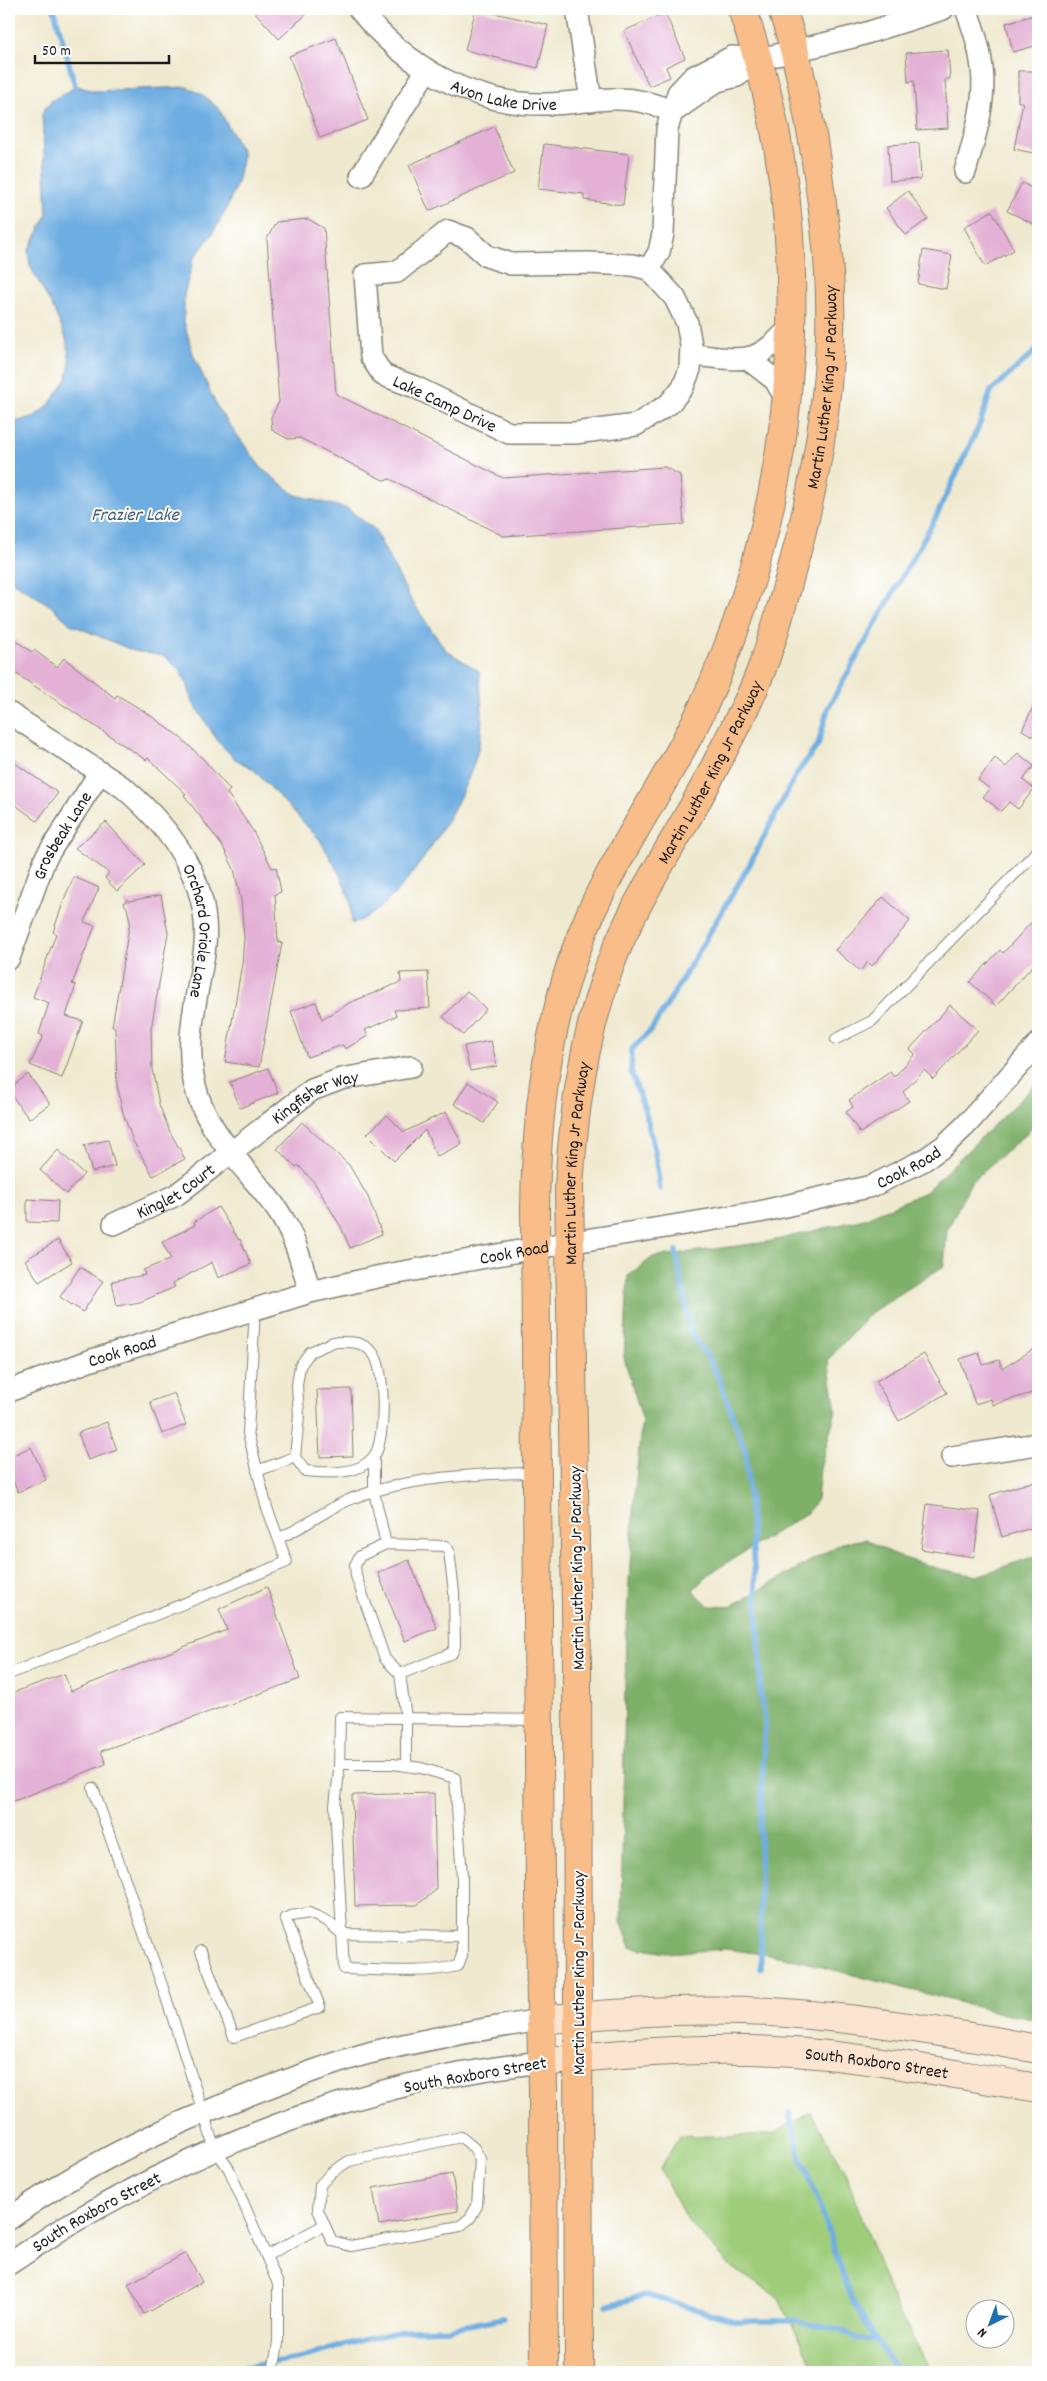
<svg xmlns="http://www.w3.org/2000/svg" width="1047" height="2381" font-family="Dekko,sans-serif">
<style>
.green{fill:#9ecc79;stroke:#5d744a}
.forest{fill:#7eb069;stroke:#4d6642}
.water{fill:#6eade1;stroke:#45647e}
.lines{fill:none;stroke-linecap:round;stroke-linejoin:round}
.stream{stroke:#6eade1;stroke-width:5.5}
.building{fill:#e3b1d5}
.lane-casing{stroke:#868276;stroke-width:12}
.street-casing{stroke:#868276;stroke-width:24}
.secondary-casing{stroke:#868276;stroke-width:30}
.primary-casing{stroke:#868276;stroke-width:30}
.lane{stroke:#fff;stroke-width:10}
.street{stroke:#fff;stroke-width:21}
.secondary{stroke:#fce5d0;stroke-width:28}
.primary{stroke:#f8bd89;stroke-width:28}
.labels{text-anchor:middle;stroke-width:4;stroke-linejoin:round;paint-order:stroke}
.street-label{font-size:18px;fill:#1c1c1c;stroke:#fff}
.water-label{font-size:19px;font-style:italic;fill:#415d75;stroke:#fff}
</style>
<rect width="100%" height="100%" fill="#fff"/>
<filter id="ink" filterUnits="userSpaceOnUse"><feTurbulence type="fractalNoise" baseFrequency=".02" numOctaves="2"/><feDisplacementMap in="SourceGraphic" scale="10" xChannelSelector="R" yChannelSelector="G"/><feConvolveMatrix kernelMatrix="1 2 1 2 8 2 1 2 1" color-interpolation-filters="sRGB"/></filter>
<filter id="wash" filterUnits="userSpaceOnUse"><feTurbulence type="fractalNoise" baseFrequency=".0096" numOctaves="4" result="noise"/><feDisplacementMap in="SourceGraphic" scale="20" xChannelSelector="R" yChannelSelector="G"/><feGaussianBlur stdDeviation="1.12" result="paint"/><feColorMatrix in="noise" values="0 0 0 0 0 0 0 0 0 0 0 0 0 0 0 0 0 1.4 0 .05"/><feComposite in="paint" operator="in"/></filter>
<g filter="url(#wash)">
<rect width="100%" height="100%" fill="#efe9cf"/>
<!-- green -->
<path class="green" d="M811,2112L844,2169L890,2295L931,2372H815L779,2298L731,2267L687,2220L660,2169L680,2135L726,2137L775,2133Z"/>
<!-- forest -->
<path class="forest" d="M1038,1082V1123L971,1182L947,1230L944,1266L870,1313L828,1360L836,1410L820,1468L817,1499L808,1512L709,1574L693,1590L709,1606L730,1607L842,1543L866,1539L894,1555L940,1569L977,1576L1038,1555V2020L1004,2014L784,1957L726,1949L666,1953L631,1947L621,1922L626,1633L634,1499L642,1418L624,1358L628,1276L653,1257L767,1242L864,1219L925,1192Z"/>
<!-- water -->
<path class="water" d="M77,86L94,91L187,87L203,95L219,109L243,154L237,183L226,210L211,236L194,258L184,295V322L193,354L218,409L262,469L296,495L348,509L374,529L410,598L432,631L447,651L479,671C481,694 484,717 480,740C472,790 416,881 376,911C369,917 360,920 352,924L350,900L339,873L320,840L253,769L235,759L219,743L192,701L188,686L178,668L164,656L134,651L70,624L51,606L9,579V424L35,416L48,406L67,379L70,363L66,338L54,310L30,266L28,251L47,215L42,113L51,101Z"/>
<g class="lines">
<!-- stream -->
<path class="stream" d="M54,9L77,93
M660,1189L655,1152L645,1111L631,1072L632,1049L651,1030L667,1005L750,864L797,773L818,745L828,708L936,517L979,426L991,391L1038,349
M676,1251L691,1333L708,1357L720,1381L746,1453L761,1667L760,1690L765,1721L760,1831L761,1968
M789,2113L800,2155L818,2200L852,2301L897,2372
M607,2306L646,2295L737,2321H794L844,2331L858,2339L876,2338
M65,2372L79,2367L93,2372
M216,2372L304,2357L362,2340L407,2330L448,2329L503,2318"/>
</g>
<g id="blocks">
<!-- building -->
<path class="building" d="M252,9H312L279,39Z
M476,9L548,25L538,68L465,50Z
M665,13L685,58L666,67L670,77L649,86L624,31Z
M1038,14V45L1013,52L1006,23Z
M336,38L368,120L320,138L289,56Z
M948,50L950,79H945L948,128L917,130L914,81L908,82L906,53Z
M1018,71H1038V154L1014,149L1023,102H1018Z
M494,127L514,173L429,211L409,165Z
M919,143L921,179L890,181L888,145Z
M544,144L629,154L623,205L584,200V194L538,189Z
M1022,183L1038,191V217L1034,224L1007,211Z
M908,191L928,219L906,235L886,208Z
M992,211L1014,250L985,266L964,227Z
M308,219L324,228L336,394L503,478L665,467L680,475L684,524L503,536L390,479L383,480L300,438L288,439L272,430L271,417L279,402L267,239L276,222Z
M923,250L952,255L946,289L918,284Z
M9,636L32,652L34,650L57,667L64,658L115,698L117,695L147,713L180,737L204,760L230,790L227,793L253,831L272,868L276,867L281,892L275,894L278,942L282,943L259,1067L225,1062L242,964L244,938L241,900L234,869L223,847L184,795L186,794L148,758L146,760L9,669Z
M1038,697V739L1022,730Z
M1018,753L1034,766L1023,780L1034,789L1018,809L1009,802L1001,811L983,797L990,789L978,780L995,758L1006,767Z
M9,759L58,793L37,821L9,800Z
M106,822L145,865L117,891L105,878L109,873L75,848Z
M74,877L99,888L84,922L95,926L72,984L76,985L66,1016L83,1021L62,1078L30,1065L43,1036L39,1034L49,1003L33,997L56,934L53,932L65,897Z
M161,895L168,933L151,1029L152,1069L159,1104L169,1130L185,1159L153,1176L133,1141L123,1113L117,1085L115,1027H112L130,921L127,908L123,902H126V899L129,901Z
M883,897L910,921L872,966L868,962L860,971L835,950Z
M1038,915V960L996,1006L970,982L1000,950L1003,953Z
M428,972L430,1008L394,1010L396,1016L365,1030L368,1036L345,1049L343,1045L307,1057L291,1011L316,1002L322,1019L349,1003L401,982L400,973Z
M467,991L486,1009L463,1035L443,1017Z
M950,1005L978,1030L933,1079L924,1070L903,1092L909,1101L860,1133L846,1112L853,1107L849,1100L890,1072L894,1077L915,1054L910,1049Z
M491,1041L497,1066L470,1071L464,1046Z
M268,1068L278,1093L240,1108L230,1082Z
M28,1074L50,1104L29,1119L9,1092V1089Z
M468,1082L498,1102L484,1123L454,1104Z
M446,1112L462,1144L437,1156L425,1130L394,1161L367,1134L387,1115L404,1132Z
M302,1122L349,1165L368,1197L382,1234L350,1248L341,1227L314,1182L298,1165L296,1167L277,1149Z
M108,1140L115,1166L92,1172L84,1145Z
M58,1150L84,1174L66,1194L40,1170Z
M27,1199L58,1201L57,1223L27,1222Z
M218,1207L239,1240L240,1239L251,1264L218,1278L212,1262L173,1283L175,1287L140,1302L117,1306L112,1281L145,1275L143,1270L171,1259L162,1242L195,1225L194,1222Z
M58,1240L72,1262L39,1282L25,1260Z
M80,1267L103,1281L83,1312L60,1297Z
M1038,1346V1391L993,1405L991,1399L975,1404L960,1359L979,1353L983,1365L999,1360L1002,1369Z
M924,1354L947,1393L899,1421L876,1381Z
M351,1389L353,1456L320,1457L317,1390Z
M174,1393L186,1425L162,1434L150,1402Z
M107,1422L117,1450L88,1460L78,1433Z
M31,1447L46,1480L18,1492L9,1472V1457Z
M1038,1480V1526L1002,1537L990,1495Z
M927,1504L980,1511L974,1557L921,1549Z
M409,1560L437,1628L405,1641L378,1573Z
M267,1587L300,1679L101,1751L106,1764L9,1803V1694L64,1674L71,1691L227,1630L219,1609Z
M434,1793L436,1890L417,1905L355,1906L352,1795Z
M452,2174L458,2211L379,2225L373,2188Z
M186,2253L202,2282L144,2314L128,2284Z"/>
</g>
</g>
<g filter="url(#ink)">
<use href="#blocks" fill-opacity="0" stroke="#868276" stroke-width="1"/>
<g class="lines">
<defs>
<path id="lane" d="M836,1039L872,1021L1038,850
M333,1342C348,1342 360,1340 372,1352C386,1365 386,1441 374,1456C359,1476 326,1473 305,1471L295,1457L299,1416L297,1385L300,1366L310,1352Z
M374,1456V1492L386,1544
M257,1471L295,1457
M279,1538C306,1527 328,1507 356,1497C410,1477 478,1473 535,1473
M9,1674L287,1562L266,1505L248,1433L255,1309
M400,1674L452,1653L455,1646L454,1592L449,1551L445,1546L386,1544L360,1556L355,1565L356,1576L385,1659L400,1674L406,1718V1766
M339,1764H393L421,1768L455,1778L462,1877V1955L458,1966C421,1974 381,1970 344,1969L335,1806L339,1771L340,1717L538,1720
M93,1788L163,1988L215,2149L229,2169L278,2284V2343L273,2372
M291,1916L309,1913L327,1921L342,1934L462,1936
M201,1951L234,2037L320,2007L285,1918
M461,2137L474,2148L480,2159L477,2206L470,2218L460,2226L351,2246L332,2241L318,2210L320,2185L332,2172L349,2161Z
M266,2256L324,2225"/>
<g id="street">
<path id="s1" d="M359,9C404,65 472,106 546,104C578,104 612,94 644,102C654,104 664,108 673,112"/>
<path d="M577,9L591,101"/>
<path d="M673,112L717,81L737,76L759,59"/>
<path d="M965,172C984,105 993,76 966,9"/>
<path d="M361,176L426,71"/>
<path d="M448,231L467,238L487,256L511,264L588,263L632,265L649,269L675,298L687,323L691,345L690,369L683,387L669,404L636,425L575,433H509L415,387L383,375L371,357L365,275L397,272Z"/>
<path d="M649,269L659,252L663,234L667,129L678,93L693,77L732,57L759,59L794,51L857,36L943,9"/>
<path d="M691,355C743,359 754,369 792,325"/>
<path d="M748,359L775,380L786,399"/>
<path id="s2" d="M9,713L124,788C173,830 214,886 204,954C196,1003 182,1048 198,1096C213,1140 252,1174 278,1211C295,1236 302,1264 310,1292"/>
<path id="s3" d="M9,958L45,859L100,772"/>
<path id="s4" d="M114,1224L176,1195L312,1090L341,1079L411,1067"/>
<path id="s5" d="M9,1391L89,1361L310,1292L381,1276L536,1248L759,1212L872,1186L924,1160L944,1146L966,1125L1038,1044"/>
<path d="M952,1457L1038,1444"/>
<path d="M9,2219C83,2165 166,2126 251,2094C290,2079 329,2064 369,2053C426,2039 483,2029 541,2020"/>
<path id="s6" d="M9,2264C31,2250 52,2234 75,2221C223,2136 373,2080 543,2062"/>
</g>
<g id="secondary">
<path d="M541,2020C629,2011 721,2006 810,2015C886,2022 963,2035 1038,2049"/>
<path id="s7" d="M543,2062C626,2052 710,2046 794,2052C876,2058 957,2075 1038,2088"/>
</g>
<g id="primary">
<path d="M544,2372L543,2087L541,2020L535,1209C536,1106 550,1002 593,908C625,839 670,777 702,709C802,492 822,236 742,9"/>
<path id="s8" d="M579,2372L577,1666L569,1187C574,1110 583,1041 609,968C633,902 674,844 707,782C721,755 735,727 749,699C767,661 779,617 790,576C819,474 837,364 828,258C825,219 819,180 813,141C805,97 797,52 782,9"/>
</g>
</defs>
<!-- lane casing -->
<use href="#lane" class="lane-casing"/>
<!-- street casing -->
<use href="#street" class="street-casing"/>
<!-- secondary casing -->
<use href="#secondary" class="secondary-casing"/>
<!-- primary casing -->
<use href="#primary" class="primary-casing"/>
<!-- lane -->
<use href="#lane" class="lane"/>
<!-- street -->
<use href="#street" class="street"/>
<!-- secondary -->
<use href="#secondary" class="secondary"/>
<!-- primary -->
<use href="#primary" class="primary"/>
</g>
</g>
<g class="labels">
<!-- street labels -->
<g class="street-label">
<text dy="6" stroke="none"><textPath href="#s1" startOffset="174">Avon Lake Drive</textPath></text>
<text dy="6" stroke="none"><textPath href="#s8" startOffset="2034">Martin Luther King Jr Parkway</textPath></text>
<text transform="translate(445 403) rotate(25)" y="6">Lake Camp Drive</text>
<text dy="6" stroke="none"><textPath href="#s8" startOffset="1629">Martin Luther King Jr Parkway</textPath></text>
<text dy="6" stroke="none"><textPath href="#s3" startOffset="134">Grosbeak Lane</textPath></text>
<text dy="6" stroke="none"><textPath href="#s2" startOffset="306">Orchard Oriole Lane</textPath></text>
<text dy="6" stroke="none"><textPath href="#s4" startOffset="240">Kingfisher Way</textPath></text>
<text dy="6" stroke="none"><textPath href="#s8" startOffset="1209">Martin Luther King Jr Parkway</textPath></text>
<text dy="6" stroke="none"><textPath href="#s5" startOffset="930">Cook Road</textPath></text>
<text dy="6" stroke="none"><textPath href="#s4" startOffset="70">Kinglet Court</textPath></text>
<text dy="6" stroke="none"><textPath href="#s5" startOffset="525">Cook Road</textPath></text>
<text dy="6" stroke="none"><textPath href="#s5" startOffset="120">Cook Road</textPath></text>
<text transform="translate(576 1568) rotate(-91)" y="6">Martin Luther King Jr Parkway</text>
<text transform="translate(578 1973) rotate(-90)" y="6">Martin Luther King Jr Parkway</text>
<text dy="6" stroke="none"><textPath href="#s7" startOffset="335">South Roxboro Street</textPath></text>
<text transform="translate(475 2074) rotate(-10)" y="6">South Roxboro Street</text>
<text dy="6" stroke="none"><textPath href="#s6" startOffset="102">South Roxboro Street</textPath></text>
</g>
<!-- water labels -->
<g class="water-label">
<text x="135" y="520">Frazier Lake</text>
</g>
</g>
<!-- margin -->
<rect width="1047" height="2381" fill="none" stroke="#fff" stroke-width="30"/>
<!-- north arrow -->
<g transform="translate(990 2324) rotate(222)"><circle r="24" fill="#ffffff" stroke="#a4a4a4"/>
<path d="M0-4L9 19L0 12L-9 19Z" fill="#1f6fb2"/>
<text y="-8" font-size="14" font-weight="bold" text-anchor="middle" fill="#1c1c1c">N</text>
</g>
<!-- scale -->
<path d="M35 55v8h134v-8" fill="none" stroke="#1c1c1c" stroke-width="2.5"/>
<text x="42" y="55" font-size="15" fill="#1c1c1c" stroke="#ffffff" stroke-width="4" paint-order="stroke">50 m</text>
</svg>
